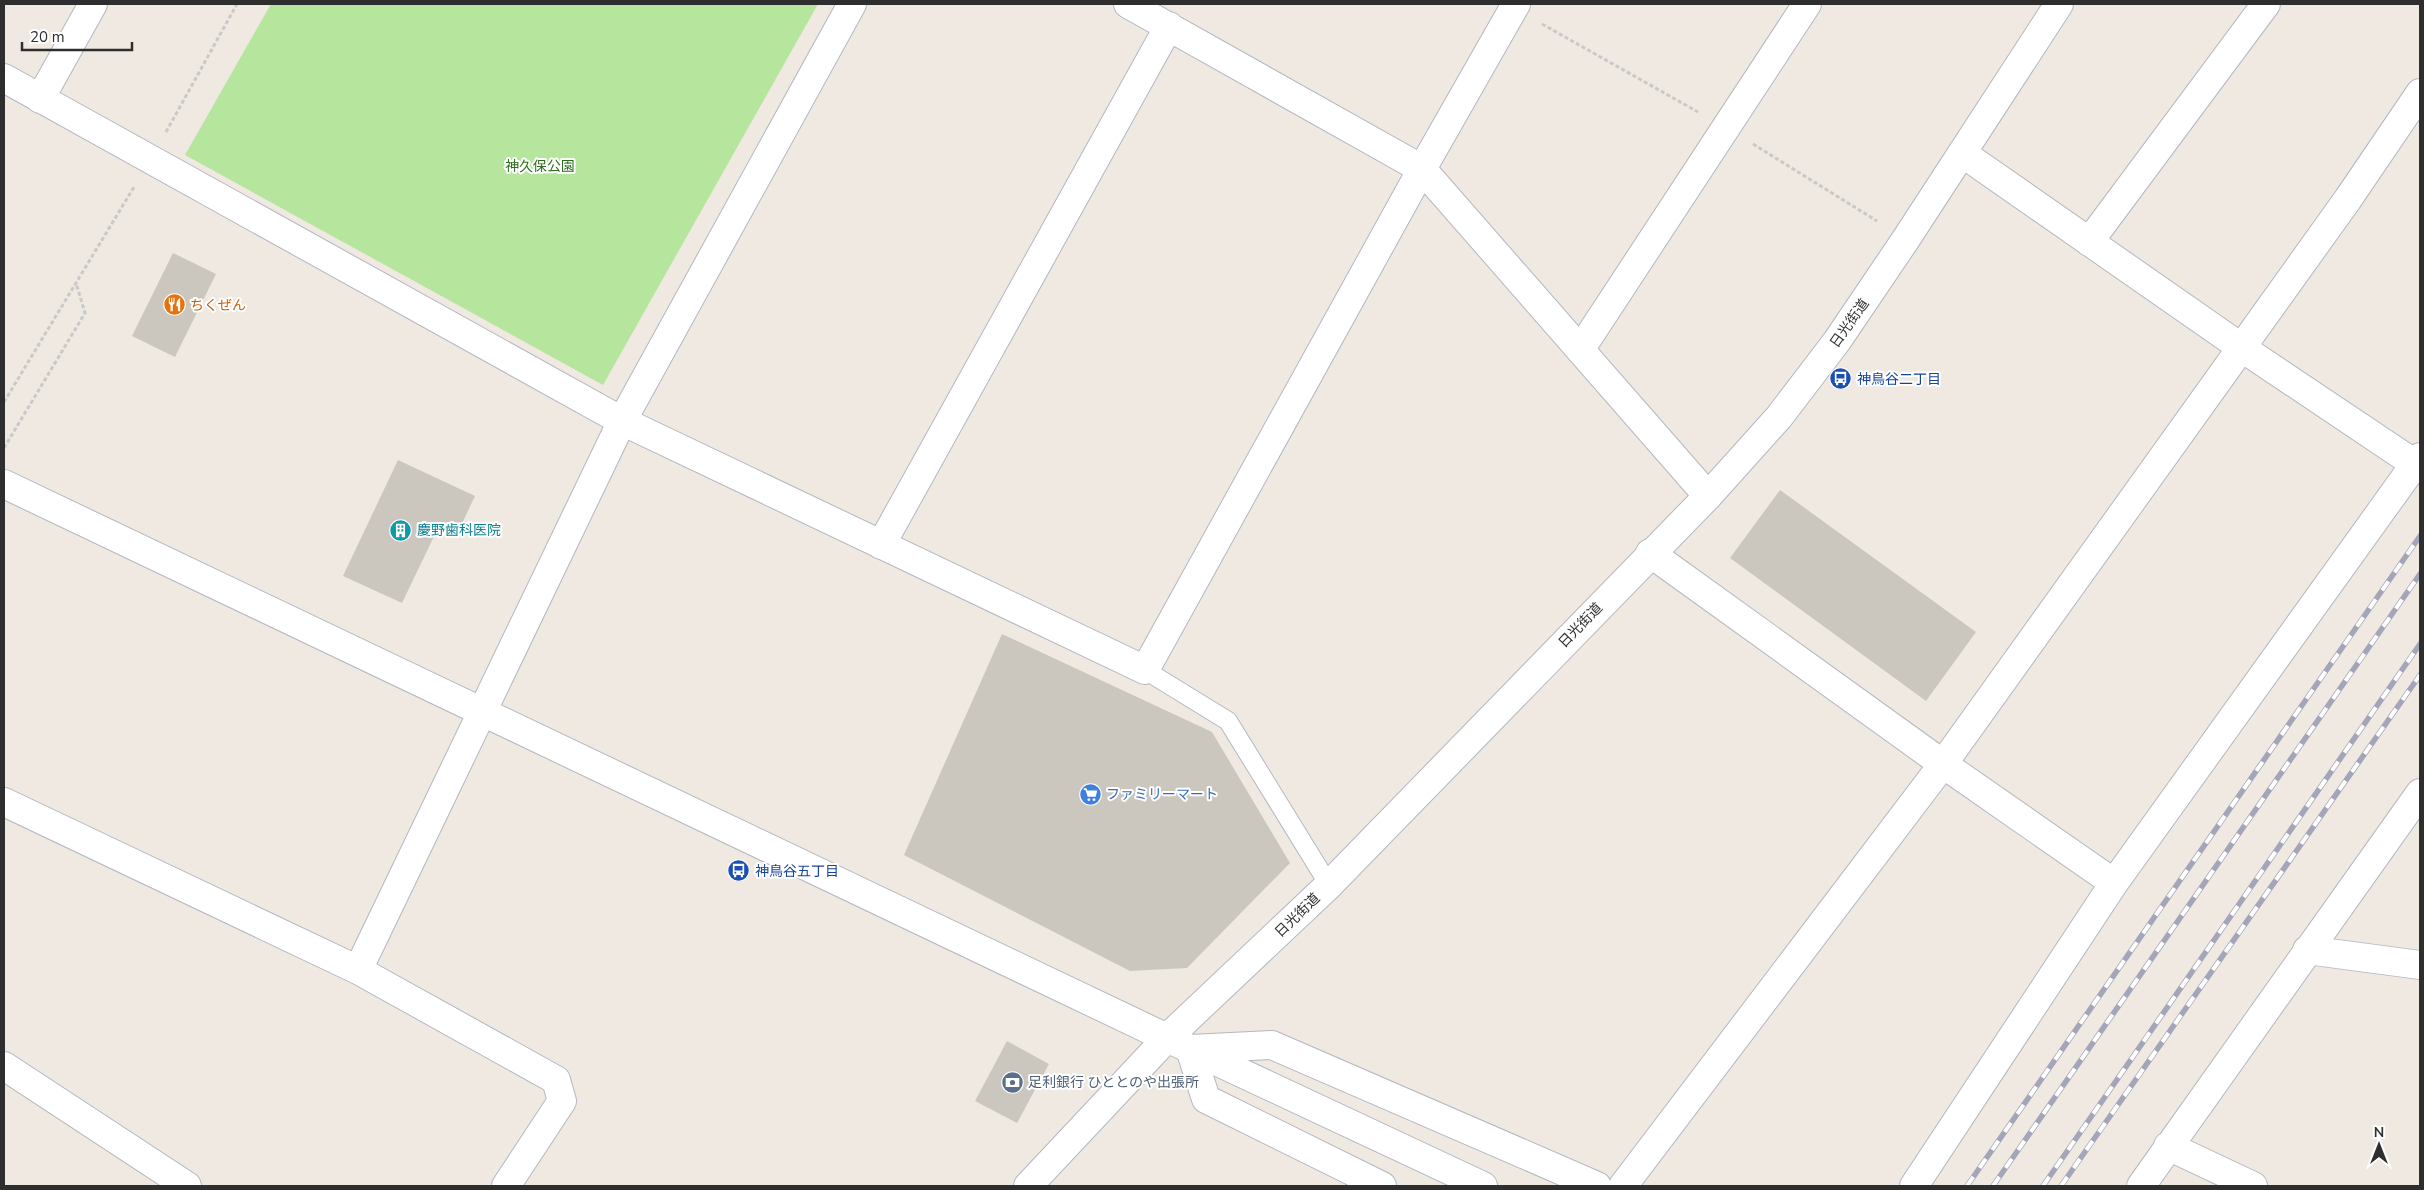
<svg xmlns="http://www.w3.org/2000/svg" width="2424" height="1190" font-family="'Nunito Sans','Noto Sans JP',sans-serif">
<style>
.green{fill:#b6e59e}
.building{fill:#cbc7bf}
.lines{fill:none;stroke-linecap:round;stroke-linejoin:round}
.lane-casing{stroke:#b4b7c1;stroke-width:20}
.street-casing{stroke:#b4b7c1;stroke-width:30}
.secondary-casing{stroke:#b4b7c1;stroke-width:30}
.path{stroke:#c9c9c9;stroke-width:3;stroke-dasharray:4 2.5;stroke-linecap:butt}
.lane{stroke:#fff;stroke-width:18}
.street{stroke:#fff;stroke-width:28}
.secondary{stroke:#fff;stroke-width:28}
.rail-casing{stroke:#a3a6b8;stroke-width:5.5}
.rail{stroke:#fff;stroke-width:4;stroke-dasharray:11;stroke-linecap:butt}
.labels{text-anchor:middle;stroke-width:4;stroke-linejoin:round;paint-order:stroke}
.park-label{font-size:14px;fill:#2c6e1b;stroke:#fff}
.food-label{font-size:14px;fill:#c56008;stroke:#fff;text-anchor:start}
.street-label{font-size:14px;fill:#2e2e2e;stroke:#fff}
.transit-label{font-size:14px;fill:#164399;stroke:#fff;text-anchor:start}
.culture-label{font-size:14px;fill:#0d838f;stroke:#fff;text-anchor:start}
.shop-label{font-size:14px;fill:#366cbe;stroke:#fff;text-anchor:start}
.service-label{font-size:14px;fill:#4e5e75;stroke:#fff;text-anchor:start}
</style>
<rect width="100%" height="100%" fill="#efe9e1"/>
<!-- green -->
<path class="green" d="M271,4H818L603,385L185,155Z"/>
<!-- building -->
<path class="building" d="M173,253L216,274L175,357L132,336Z
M398,460L475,496L457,534L439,526L402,603L343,576Z
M1780,490L1976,632L1926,701L1730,558Z
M1002,634L1212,732L1290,863L1187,968L1130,971L904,855Z
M1007,1041L1049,1064L1017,1123L975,1101Z"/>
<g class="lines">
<defs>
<path id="lane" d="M1145,670L1228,721L1329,885"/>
<path id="street" d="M1128,4L1422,169L1708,496
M4,78L622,421L1145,670L1422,169L1516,4
M40,99L93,4
M1962,153L2242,348L2415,464
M2089,242L2266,4
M1580,350L1807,4
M881,545L1169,26
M1650,553L1943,764L2114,883
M4,802L358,970L556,1080L562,1101L506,1186
M2307,950L2420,965
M358,970L622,421L852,4
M4,1066L187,1186
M2168,1146L2253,1186
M1382,1186L1206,1099L1190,1049L1272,1045L1597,1186
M1623,1186L1943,764L2348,199L2420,93
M1914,1186L2114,883L2420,457
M2141,1186L2420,793"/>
<path id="secondary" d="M4,484L1167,1038L1483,1186
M1028,1186L1167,1038L1329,885L1708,496L1779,417L1837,341L1906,239L2059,4"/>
</defs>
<!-- lane casing -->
<use href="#lane" class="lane-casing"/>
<!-- street casing -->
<use href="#street" class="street-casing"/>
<!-- secondary casing -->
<use href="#secondary" class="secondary-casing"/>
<!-- path -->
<path class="path" d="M1542,24L1698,112
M166,132L237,4
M1753,144L1877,221
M4,402L134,187
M4,448L85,313L76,283"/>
<!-- lane -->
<use href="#lane" class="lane"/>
<!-- street -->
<use href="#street" class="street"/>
<!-- secondary -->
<use href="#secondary" class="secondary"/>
<defs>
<path id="rail" d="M1967,1186L2420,536
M1993,1186L2420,574
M2043,1186L2420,644
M2061,1186L2420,675"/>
</defs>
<!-- rail casing -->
<use href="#rail" class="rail-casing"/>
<!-- rail -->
<use href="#rail" class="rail"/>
</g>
<!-- icons -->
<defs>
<symbol id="restaurant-disc" viewBox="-11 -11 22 22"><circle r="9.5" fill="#e8710a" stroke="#fff"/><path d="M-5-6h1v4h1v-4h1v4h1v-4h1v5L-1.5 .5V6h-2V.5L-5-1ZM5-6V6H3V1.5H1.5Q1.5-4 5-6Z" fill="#fff"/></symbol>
<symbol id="bus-disc" viewBox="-11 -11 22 22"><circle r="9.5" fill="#1a4fb4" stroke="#fff"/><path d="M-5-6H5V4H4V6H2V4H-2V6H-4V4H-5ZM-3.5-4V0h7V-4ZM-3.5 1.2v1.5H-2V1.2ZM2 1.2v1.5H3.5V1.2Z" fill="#fff"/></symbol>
<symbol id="building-disc" viewBox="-11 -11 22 22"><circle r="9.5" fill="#0f9aa8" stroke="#fff"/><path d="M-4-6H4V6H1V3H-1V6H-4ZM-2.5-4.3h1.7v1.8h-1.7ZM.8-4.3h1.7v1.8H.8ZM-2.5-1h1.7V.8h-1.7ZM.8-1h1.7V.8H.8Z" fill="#fff"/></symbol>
<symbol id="supermarket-disc" viewBox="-11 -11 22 22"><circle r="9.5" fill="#3f7fe0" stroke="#fff"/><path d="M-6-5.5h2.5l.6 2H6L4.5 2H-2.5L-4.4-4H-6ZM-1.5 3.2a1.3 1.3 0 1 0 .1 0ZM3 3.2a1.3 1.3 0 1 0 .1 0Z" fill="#fff"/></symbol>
<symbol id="bank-disc" viewBox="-11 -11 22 22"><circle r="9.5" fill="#5c6f8a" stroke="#fff"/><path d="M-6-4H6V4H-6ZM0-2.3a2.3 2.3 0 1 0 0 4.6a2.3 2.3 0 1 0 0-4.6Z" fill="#fff"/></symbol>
</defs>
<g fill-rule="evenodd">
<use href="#restaurant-disc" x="162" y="292" width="25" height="25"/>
<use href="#bus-disc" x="1828" y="366" width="25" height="25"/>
<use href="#building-disc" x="388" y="518" width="25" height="25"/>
<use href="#supermarket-disc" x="1078" y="782" width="25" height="25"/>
<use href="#bus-disc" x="726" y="858" width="25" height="25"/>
<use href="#bank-disc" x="1000" y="1070" width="25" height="25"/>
</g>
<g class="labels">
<!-- park labels -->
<g class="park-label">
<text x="540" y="171">神久保公園</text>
</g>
<!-- food labels -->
<g class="food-label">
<text x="190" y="310">ちくぜん</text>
</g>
<!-- street labels -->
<g class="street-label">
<text transform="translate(1849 323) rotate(-55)" y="5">日光街道</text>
<text transform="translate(1580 625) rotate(-46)" y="5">日光街道</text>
<text transform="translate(1297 915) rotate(-44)" y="5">日光街道</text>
</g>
<!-- transit labels -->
<g class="transit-label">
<text x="1857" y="384">神鳥谷二丁目</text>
<text x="755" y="876">神鳥谷五丁目</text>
</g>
<!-- culture labels -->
<g class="culture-label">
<text x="417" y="535">慶野歯科医院</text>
</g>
<!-- shop labels -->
<g class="shop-label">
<text x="1106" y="799">ファミリーマート</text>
</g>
<!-- service labels -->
<g class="service-label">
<text x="1028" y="1087">足利銀行 ひととのや出張所</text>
</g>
</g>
<!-- border -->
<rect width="2424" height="1190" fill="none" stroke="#2e2e2e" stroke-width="10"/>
<!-- north arrow -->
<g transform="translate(2379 1145)" stroke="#ffffff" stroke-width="4" paint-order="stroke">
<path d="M0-4L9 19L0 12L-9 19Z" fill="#2e2e2e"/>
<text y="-8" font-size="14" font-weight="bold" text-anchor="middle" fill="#2e2e2e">N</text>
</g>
<!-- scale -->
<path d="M22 42v8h110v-8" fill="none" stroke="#2e2e2e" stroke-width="2.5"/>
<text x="30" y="42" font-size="15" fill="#2e2e2e" stroke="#ffffff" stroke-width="4" paint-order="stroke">20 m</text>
</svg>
